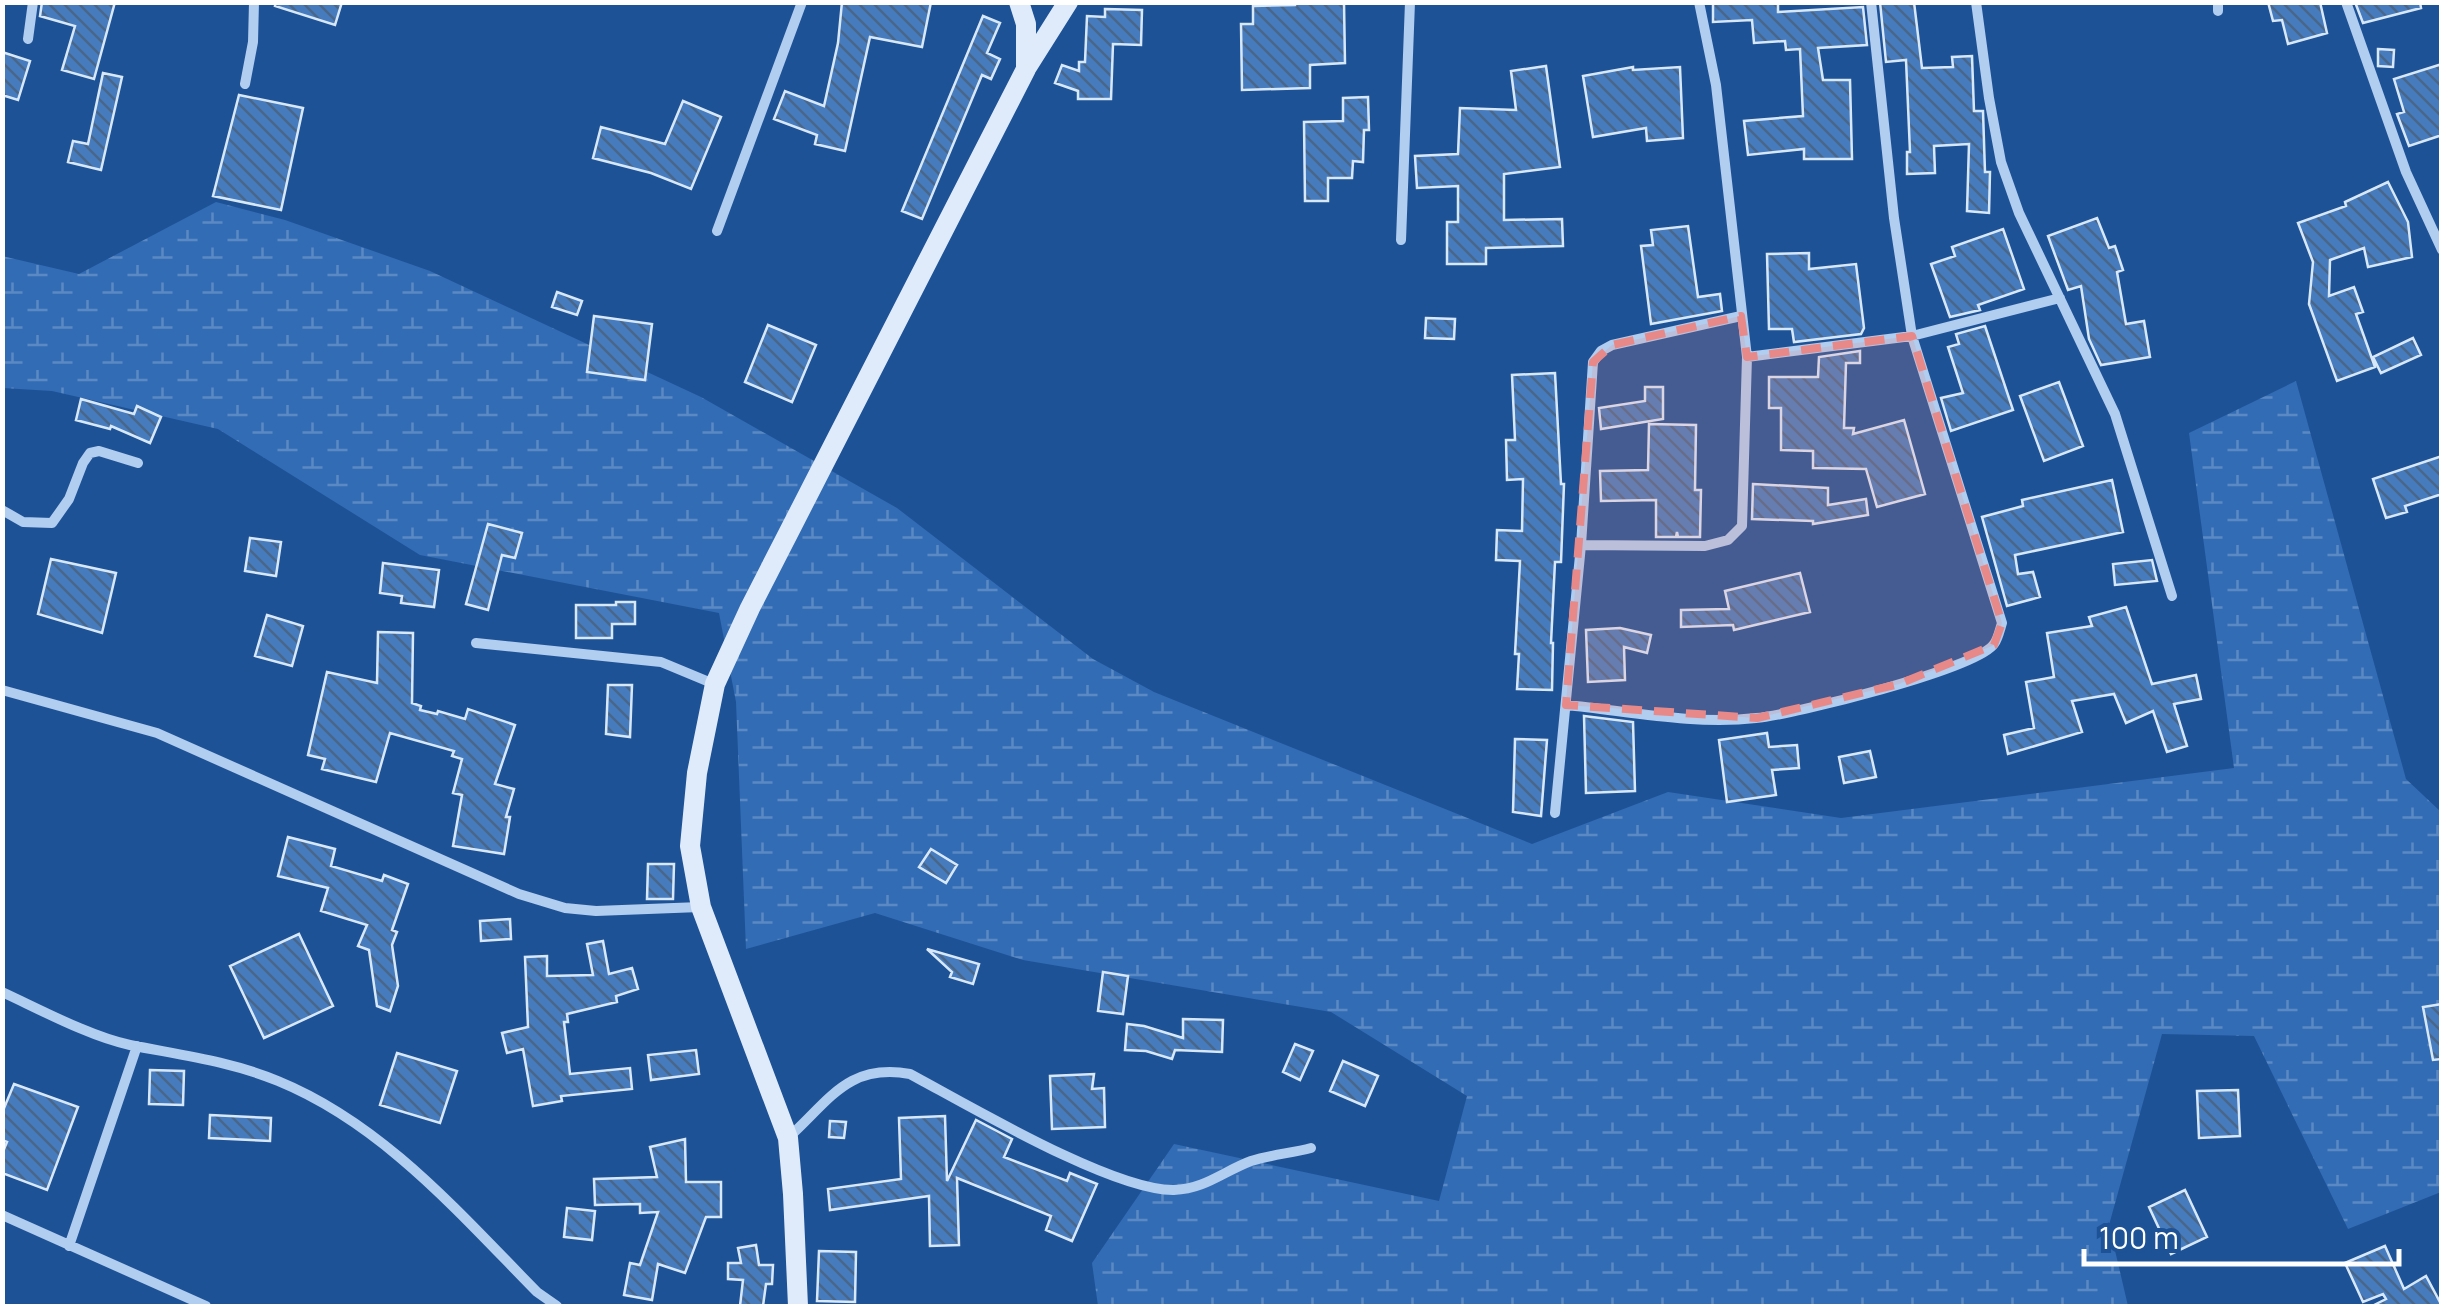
<svg xmlns="http://www.w3.org/2000/svg" width="2444" height="1309" font-family="Manrope,sans-serif">
<style>
.wetland{fill:url(#wetland-marsh)}
.building{fill:url(#building-back-hatch);stroke:#d8e8fb;stroke-width:2.5}
.lines{fill:none;stroke-linecap:round;stroke-linejoin:round}
.street{stroke:#b1cdef;stroke-width:10}
.secondary{stroke:#dfebfb;stroke-width:20}
.marked{fill:#e88989;fill-opacity:0.2;stroke:#e88989;stroke-width:8;stroke-dasharray:20 12;stroke-linejoin:round}
</style>
<defs>
<pattern id="wetland-marsh" width="20" height="14" patternUnits="userSpaceOnUse" patternTransform="scale(2.5)"><rect width="20" height="14" fill="#326cb4"/><path d="M1 5h8M5 5V1M11 12h8M15 12V8" fill="none" stroke="#5b89c3"/></pattern>
<pattern id="building-back-hatch" width="6" height="6" patternUnits="userSpaceOnUse" patternTransform="scale(2.5)"><rect width="6" height="6" fill="#467bbd"/><path d="M-1 5l2 2M0 0l6 6M5-1l2 2" fill="none" stroke="#49668a"/></pattern>
</defs>
<rect width="100%" height="100%" fill="#1d5296"/>
<!-- wetland -->
<path class="wetland" d="M216,202L285,220L430,271L701,397L897,508L1093,659L1154,692L1532,844L1668,792L1841,818L2234,768L2189,433L2296,381L2406,779L2441,812L2442,1043L2439,1044L2441,1192L2348,1229L2254,1036L2162,1034L2109,1225L2128,1306H1098L1092,1263L1174,1144L1439,1201L1467,1096L1331,1012L1023,960L875,913L746,949L736,702L719,613L420,555L218,429L52,391L3,388L2,256L79,274Z"/>
<!-- building -->
<path class="building" d="M42,2H115L94,79L62,70L75,26L40,16Z
M276,2H342L335,25L275,6Z
M842,2H931L922,47L870,37L845,151L815,144L817,135L774,119L785,91L824,106L838,43Z
M1295,2H1344L1345,63L1310,65V88L1242,90L1241,24H1253V6L1295,5Z
M1713,2H1778V12L1863,7L1867,45L1818,48L1823,80H1850L1852,159H1804V149L1748,155L1744,121L1803,116L1800,49L1786,50L1785,41L1754,43L1752,20L1713,22Z
M1880,2H1914L1922,68L1953,67L1952,57L1972,56L1974,111H1983L1985,172H1990L1989,213L1967,211L1969,144L1934,146L1935,173L1907,174V152H1910L1906,60L1886,62Z
M2268,2H2320L2327,33L2288,44L2282,20L2273,21Z
M2355,2H2420L2421,8L2363,23Z
M1105,9L1142,10L1141,45L1113,44L1111,99H1078V91L1055,83L1062,65L1079,71V62H1085L1087,16L1105,17Z
M983,16L1000,23L987,53L1000,59L991,79L982,75L922,219L902,211Z
M2378,49L2394,50L2393,67L2378,66Z
M2,52L30,61L18,100L2,95Z
M2442,64V135L2409,146L2397,114L2404,112L2394,79Z
M1546,66L1560,167L1504,174V220L1562,219L1563,246L1486,248V264H1447V222H1458V186L1417,188L1415,156L1458,154L1460,108L1516,110L1511,71Z
M1633,67V70L1680,67L1683,138L1647,141L1646,128L1593,137L1583,76Z
M103,73L122,77L101,170L68,162L73,141L88,144Z
M239,95L303,108L281,210L213,196Z
M1368,97L1369,130H1364L1363,162L1353,161L1352,178H1328V201H1305L1304,122L1343,121V98Z
M683,101L721,117L691,189L651,173L593,158L601,127L665,144Z
M2388,182L2408,222L2412,257L2368,267L2364,248L2330,260L2329,296L2354,287L2363,312L2356,314L2375,367L2337,381L2309,304L2313,262L2298,223L2346,206L2345,202Z
M2097,218L2109,248L2115,246L2123,270L2117,272L2126,324L2144,321L2150,357L2101,365L2089,339L2081,286L2068,290L2048,236Z
M1688,226L1698,297L1720,294L1722,311L1651,324L1641,246L1653,245L1651,230Z
M2003,229L2024,289L1978,305L1980,310L1950,317L1931,264L1955,256L1952,247Z
M1809,253V269L1856,264L1864,328L1861,334L1794,342L1792,329H1769L1767,254Z
M557,292L582,301L577,315L552,307Z
M594,316L652,324L645,380L587,372Z
M1426,318L1455,319L1454,339L1425,338Z
M768,325L816,345L792,402L745,382Z
M1985,326L2013,410L1951,431L1941,398L1963,393L1948,347L1959,344L1956,334Z
M2413,338L2421,355L2381,373L2373,357Z
M1860,351V363H1846L1844,428H1854L1853,434L1904,420L1925,494L1877,507L1866,469L1813,468V451L1781,450V408H1769V377H1818L1819,357Z
M1555,373L1561,484H1564L1561,562H1555L1551,643H1553L1552,690L1517,689L1519,654H1515L1520,561L1496,560L1497,530L1522,531L1523,479L1507,480L1506,440H1515L1512,375Z
M2059,382L2083,446L2044,461L2020,396Z
M1645,387H1663V419L1601,429L1599,408L1645,401Z
M81,399L134,414L137,406L161,417L150,443L111,426L110,429L76,420Z
M1649,424L1696,425L1695,490H1701L1700,537H1678L1677,532L1676,537H1656V500L1601,501L1600,471L1648,470Z
M2442,456V494L2405,506L2407,512L2386,518L2373,479Z
M2112,480L2123,532L2015,555L2018,574L2033,572L2040,597L2007,606L1982,517L2023,506L2022,500Z
M1753,484L1828,488V505L1866,499L1868,515L1813,524V521L1752,519Z
M488,524L522,533L515,558L502,555L488,610L466,604Z
M250,538L281,542L276,576L245,571Z
M51,559L116,573L102,633L38,614Z
M2152,560L2157,581L2115,585L2113,564Z
M383,563L439,570L434,607L401,603L402,596L380,593Z
M1800,573L1810,612L1734,630L1733,625L1681,627V610L1729,609L1725,591Z
M616,602H635V624H612V638H576V605H616Z
M2126,607L2152,684L2196,675L2201,699L2174,704L2187,746L2167,752L2153,711L2126,723L2114,694L2072,701L2082,732L2008,754L2004,735L2034,728L2026,682L2054,677L2047,633L2092,626L2089,617Z
M267,615L303,626L292,666L255,656Z
M1620,628L1651,635L1647,653L1624,647L1625,680L1588,682L1586,630Z
M378,632L413,633L412,703L421,706L420,710L437,714L438,711L465,719L468,709L515,725L495,784L514,789L506,817H510L504,854L453,846L462,795L453,793L462,759L452,756L454,751L390,733L376,782L322,769L325,759L308,755L327,672L377,683Z
M608,685H632L630,737L606,734Z
M1584,716L1633,722L1635,791L1586,793Z
M1767,733L1769,747L1797,745L1799,768L1772,770L1776,795L1727,802L1719,740Z
M1515,739L1547,740L1541,816L1513,812Z
M1870,751L1876,777L1844,783L1839,757Z
M288,837L335,849L331,866L382,881L384,875L408,884L392,930L397,932L392,945L398,986L390,1011L377,1006L369,950L358,946L367,925L321,911L328,888L278,876Z
M931,849L957,865L946,883L919,867Z
M648,864H674L673,899H647Z
M510,919L511,939L481,941L480,921Z
M299,934L333,1006L264,1038L230,966Z
M603,941L609,974L632,968L638,989L616,996L617,1002L567,1014L568,1022H564L570,1074L630,1068L632,1089L561,1096L562,1101L533,1106L523,1049L507,1053L502,1033L528,1027L525,957L547,956V976L593,975L587,944Z
M927,949L979,964L973,984L950,977L952,972Z
M1103,972L1128,976L1123,1014L1098,1011Z
M2442,1004V1059L2433,1060L2423,1007Z
M1183,1019L1223,1020L1222,1052L1175,1050L1172,1059L1146,1051L1125,1050L1127,1024L1144,1026L1183,1038Z
M1295,1044L1313,1051L1300,1080L1283,1072Z
M696,1050L699,1074L651,1080L648,1055Z
M397,1053L457,1071L440,1123L380,1105Z
M1343,1061L1378,1076L1365,1106L1330,1091Z
M150,1070L184,1071L183,1105L149,1104Z
M1094,1074L1092,1089L1104,1088L1105,1127L1052,1129L1050,1076Z
M14,1084L78,1107L47,1190L2,1173V1154L7,1142L2,1140V1113Z
M2238,1090L2240,1136L2199,1138L2197,1091Z
M210,1115L271,1118L270,1141L209,1138Z
M945,1116L947,1181L976,1120L1012,1139L1004,1157L1067,1181L1070,1173L1097,1184L1072,1241L1046,1230L1051,1216L957,1178L959,1245L930,1246L929,1196L830,1210L828,1189L901,1179L899,1118Z
M830,1121L846,1122L844,1138L829,1137Z
M685,1139L686,1182H721V1217H706L685,1273L658,1264L652,1300L624,1295L630,1263L640,1265L658,1212L640,1213V1204L595,1205L594,1179L657,1177L650,1147Z
M2185,1190L2207,1237L2171,1254L2149,1207Z
M567,1208L595,1211L592,1240L564,1237Z
M756,1245L759,1265H773L772,1284H766L763,1306H740L743,1280L728,1279V1263H741L738,1248Z
M2385,1246L2404,1289L2426,1276L2442,1306H2372L2386,1299L2383,1294L2363,1302L2345,1263Z
M819,1251L856,1252L855,1302L817,1301Z"/>
<g class="lines">
<!-- street -->
<path class="street" d="M1976,2L1989,98L2001,162L2019,213L2115,414L2172,596
M2218,2V11
M2346,2L2406,172L2442,250
M28,39L33,2
M245,84L253,42L254,2
M717,231L802,2
M1401,240L1410,2
M1747,357L1912,336L2060,298
M2,510L23,522L52,523L69,499L83,463L90,453L99,451L138,463
M1581,545L1705,546L1728,540L1742,526L1747,357L1716,85L1699,2
M476,643L661,662L714,684
M2,690L157,733L519,894L565,908L596,911L700,907
M1566,705C1628,711 1693,725 1756,718C1792,715 1977,669 1994,644C1998,639 2000,629 2002,623L1912,336L1894,218L1871,2
M1555,813L1581,545L1593,362L1601,351L1612,345L1741,316
M2,992C39,1009 91,1037 130,1045C180,1055 230,1061 278,1081C383,1124 459,1213 537,1292L557,1306
M788,1138C830,1100 848,1063 910,1074C968,1105 1113,1191 1174,1190C1205,1189 1224,1171 1251,1161C1270,1155 1292,1153 1311,1148
M2,1215L206,1306
M69,1246L137,1046"/>
<!-- secondary -->
<path class="secondary" d="M1027,67L1068,2
M798,1306L793,1194L788,1138L701,907L690,846L697,773L715,684L750,608L1026,69V24L1019,2"/>
</g>
<!-- marked area -->
<path class="marked" d="M1741,316L1747,357L1912,336L2002,623L1994,645L1899,684L1757,718L1566,705L1593,362L1612,345Z"/>
<!-- border -->
<rect width="2444" height="1309" fill="none" stroke="#ffffff" stroke-width="10"/>
<!-- scale -->
<path d="M2084 1249v15h315v-15" fill="none" stroke="#ffffff" stroke-width="5"/>
<text x="2099" y="1249" font-size="30" fill="#ffffff" stroke="#1d5296" stroke-width="8" paint-order="stroke">100 m</text>
</svg>
